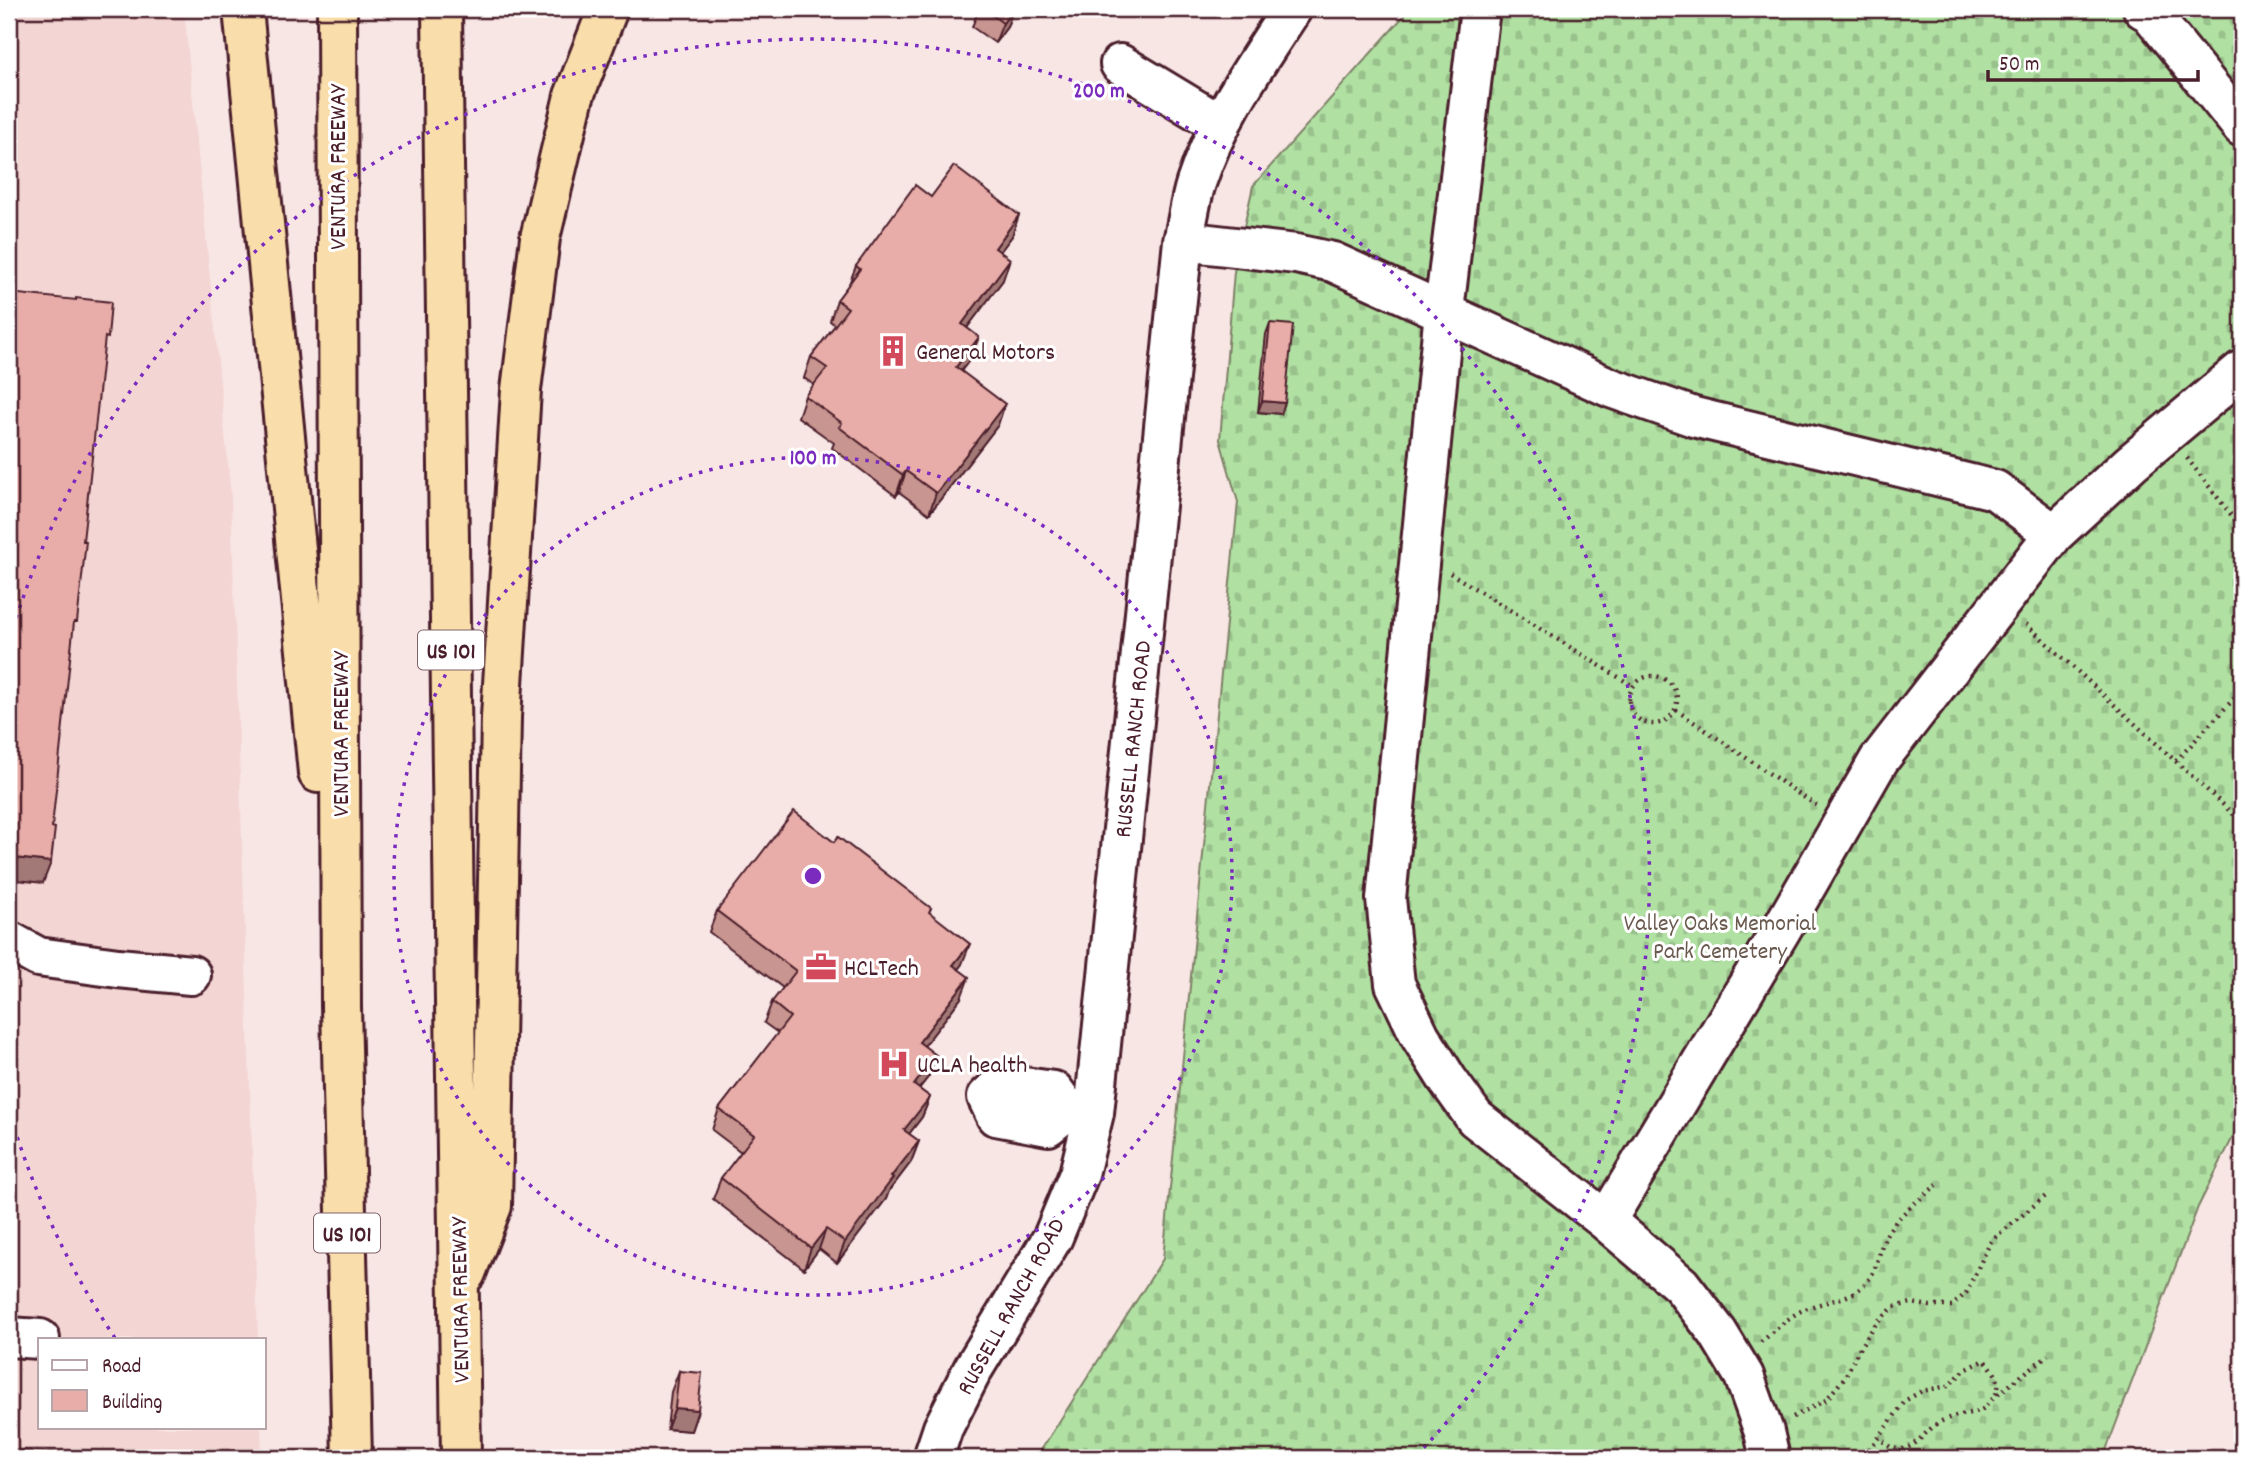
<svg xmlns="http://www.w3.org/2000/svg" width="2251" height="1467" font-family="Dekko,sans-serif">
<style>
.built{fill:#f3d5d3}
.cemetery{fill:url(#cemetery-stones);stroke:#7d8066;stroke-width:2}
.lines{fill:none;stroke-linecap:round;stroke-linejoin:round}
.minor-casing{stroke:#4a1f2b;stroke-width:44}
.highway-casing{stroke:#4a1f2b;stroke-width:44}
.path{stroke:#4a1f2b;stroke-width:4.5;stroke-dasharray:2 5;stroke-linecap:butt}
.minor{stroke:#fff;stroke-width:38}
.highway{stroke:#f9deab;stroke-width:38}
.wall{fill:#c89590;stroke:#4a1f2b;stroke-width:2}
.shaded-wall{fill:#a27976;stroke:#4a1f2b;stroke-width:2}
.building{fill:#e8ada8;stroke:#4a1f2b;stroke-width:2}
.ring{fill:none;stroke:#7b2cbf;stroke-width:3.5;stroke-dasharray:3.5 7}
.labels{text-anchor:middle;stroke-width:6;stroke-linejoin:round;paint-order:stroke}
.shield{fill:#fff;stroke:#80626b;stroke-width:2}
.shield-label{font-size:23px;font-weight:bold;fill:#4a1f2b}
.street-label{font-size:24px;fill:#4a1f2b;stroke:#fff}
.poi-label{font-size:24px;fill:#4a1f2b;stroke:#fff;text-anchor:start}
.park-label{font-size:24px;fill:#69594f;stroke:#fff}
.centre{fill:#7b2cbf;stroke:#fff;stroke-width:3.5}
.ring-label{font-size:21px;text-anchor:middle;font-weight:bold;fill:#7b2cbf;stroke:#fff;stroke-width:6;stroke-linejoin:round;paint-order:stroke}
</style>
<defs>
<pattern id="cemetery-stones" width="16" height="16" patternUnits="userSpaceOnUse" patternTransform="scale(1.75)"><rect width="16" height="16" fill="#b0e1a2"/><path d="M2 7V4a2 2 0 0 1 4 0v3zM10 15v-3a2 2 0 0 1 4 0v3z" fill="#99c18c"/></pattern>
</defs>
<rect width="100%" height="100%" fill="#f8e6e5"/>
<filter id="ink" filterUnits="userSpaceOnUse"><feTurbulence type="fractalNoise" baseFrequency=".0143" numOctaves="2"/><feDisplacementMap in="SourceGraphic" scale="14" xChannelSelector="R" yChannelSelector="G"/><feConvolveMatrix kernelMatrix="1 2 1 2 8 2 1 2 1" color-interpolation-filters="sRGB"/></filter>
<g filter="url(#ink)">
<!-- built -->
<path class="built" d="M9,9H184L231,496L258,1339H40V1427H261L262,1458H9Z"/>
<!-- cemetery -->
<path class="cemetery" d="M1410,9H2242V1119L2198,1207L2103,1458H1036L1163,1259L1238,502L1220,440L1234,272L1253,186Z"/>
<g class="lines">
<defs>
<path id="minor" d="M1480,9L1444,311L1386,899L1395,984L1420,1036L1447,1079L1475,1118L1606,1221L1781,930L1879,760L2054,534L2131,463L2242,370
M2143,9L2150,13L2242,127
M1120,64L1221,125
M1183,241L1296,254L1333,262L1611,388L1694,417L1995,490L2054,534
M9,941L38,957L118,968L191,975
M1002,1084L1054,1091L1068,1110L1048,1126L996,1116L987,1097Z
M1606,1221L1681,1285L1718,1333L1744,1376L1764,1432L1770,1458
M9,1337L40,1339
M933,1458L943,1428L973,1369L1053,1237L1079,1174L1094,1113L1183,241C1188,222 1190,201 1196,183C1217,119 1256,64 1292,9"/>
<path id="highway" d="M243,9L318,773
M337,9L341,1007L352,1458
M442,9L461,1458
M466,1273L492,1206L501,717L521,390L540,238L574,96L608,9"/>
</defs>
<!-- minor casing -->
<use href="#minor" class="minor-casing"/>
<!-- highway casing -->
<use href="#highway" class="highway-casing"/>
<!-- path -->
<path class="path" d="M2187,458L2242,529
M1450,573L1633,686
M2026,624L2242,822
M1629 700a24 24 0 1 1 48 0a24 24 0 1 1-48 0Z
M1676,710L1817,806
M2176,761L2242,690
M2236,817L2242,810
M1761,1342C1773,1332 1785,1320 1799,1312C1821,1300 1849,1302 1866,1283C1879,1269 1878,1249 1887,1234C1897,1216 1921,1198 1937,1185
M1998,1394L2048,1355
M1793,1417L1826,1400L1845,1377L1860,1347L1878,1321L1894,1307L1911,1303L1930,1306H1952L1966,1293L1991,1241L2048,1194
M1858,1458L1871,1448L1906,1400L1922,1391L1948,1386L1965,1370L1985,1360C1998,1376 2005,1387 1989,1403C1986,1406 1985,1408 1981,1410C1967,1415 1951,1415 1938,1423C1925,1431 1915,1450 1898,1449C1889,1448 1885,1443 1879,1437"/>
<!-- minor -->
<use href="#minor" class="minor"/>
<!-- highway -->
<use href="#highway" class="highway"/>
</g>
<!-- wall -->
<path class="wall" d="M979,9H1013L1007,27L995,43L972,27Z
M931,197L1012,236L1000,251L1003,280L967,328L971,358L961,371L998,425L929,514L899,492L896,496L832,448L834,443L798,417L805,396L814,385L804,378L811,357L835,325L830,321L837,300L849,284L856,266Z
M1270,323L1281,414L1258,412L1266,334Z
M834,842L931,908L929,912L962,964L958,969L961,998L924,1046L929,1076L919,1089L930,1097L922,1117L909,1134L919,1141L911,1162L889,1191L886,1199L837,1263L819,1249L804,1269L713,1199L721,1178L741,1152L712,1130L719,1109L778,1033L764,1023L772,1002L783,988L709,932L717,911Z
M679,1371L698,1410L691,1431L667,1429L671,1392Z"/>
<!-- shaded-wall -->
<path class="shaded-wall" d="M1013,9L1007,27L995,43L1003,23Z
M1019,215L1012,236L988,268L995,248Z
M1010,259L1003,280L954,345L962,324Z
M979,337L971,358L948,388L956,367Z
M1262,401L1285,403L1281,414L1258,412Z
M1005,404L998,425L929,514L936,493Z
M906,471L899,492L896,496L903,475Z
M9,855H16L9,874Z
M15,858L51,862L43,883L9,879V876Z
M970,944L962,964L946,986L953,965Z
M969,977L961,998L911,1063L919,1042Z
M936,1055L929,1076L906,1105L914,1085Z
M930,1097L922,1117L896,1151L904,1130Z
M919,1141L911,1162L889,1191L886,1199L837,1263L845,1242L891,1177Z
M826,1229L819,1249L804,1269L811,1248Z
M675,1408L698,1410L691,1431L667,1429Z"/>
<!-- building -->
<path class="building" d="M984,9H1013L1003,23Z
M954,166L1019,215L995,248L1010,259L962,324L979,337L956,367L1005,404L936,493L906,471L903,475L839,427L842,423L805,396L827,368L811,357L848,308L837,300L860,269L856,266L915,185L931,197Z
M9,293L76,300V298L111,302L108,338L105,337L83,541H86L77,622H74L52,827L55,828L51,862L15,858L16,855H9Z
M1270,323L1293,325L1285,403L1262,401Z
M794,811L834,842L838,837L931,908L929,912L970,944L953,965L969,977L919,1042L936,1055L914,1085L930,1097L904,1130L919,1141L891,1177L893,1178L845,1242L826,1229L811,1248L721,1178L754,1135L719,1109L790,1017L772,1002L796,971L717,911Z
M679,1371L702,1373L698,1410L675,1408Z
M9,1450L112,1456V1458H9Z"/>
</g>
<!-- distance rings -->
<g class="ring">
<circle cx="813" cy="876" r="419"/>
<path d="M115 1338A837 837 0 0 1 10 1114M10 638A837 837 0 1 1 1415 1457"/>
</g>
<!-- icons -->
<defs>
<symbol id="building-bare" viewBox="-9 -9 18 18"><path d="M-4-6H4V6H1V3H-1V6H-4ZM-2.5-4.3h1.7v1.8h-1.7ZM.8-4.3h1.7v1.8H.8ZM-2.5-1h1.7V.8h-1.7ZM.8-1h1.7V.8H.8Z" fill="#d1495b" stroke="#fff" stroke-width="2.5" paint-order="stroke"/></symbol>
<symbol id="office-bare" viewBox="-9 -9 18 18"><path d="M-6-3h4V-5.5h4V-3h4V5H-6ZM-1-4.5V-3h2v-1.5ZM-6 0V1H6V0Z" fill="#d1495b" stroke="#fff" stroke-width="2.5" paint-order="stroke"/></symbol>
<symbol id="hospital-bare" viewBox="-9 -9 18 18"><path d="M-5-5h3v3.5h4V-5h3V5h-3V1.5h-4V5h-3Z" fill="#d1495b" stroke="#fff" stroke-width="2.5" paint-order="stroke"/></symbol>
</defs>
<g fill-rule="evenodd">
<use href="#building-bare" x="871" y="329" width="44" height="44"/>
<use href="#office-bare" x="799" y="945" width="44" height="44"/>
<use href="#hospital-bare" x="872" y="1042" width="44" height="44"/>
</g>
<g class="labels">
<!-- shield labels -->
<g class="shield">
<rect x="418" y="630.5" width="66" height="39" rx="5"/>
<rect x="314" y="1213.5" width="66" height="39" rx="5"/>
</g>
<g class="shield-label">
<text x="451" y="658">US 101</text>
<text x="347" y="1241">US 101</text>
</g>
<!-- street labels -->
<g class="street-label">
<text transform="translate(337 167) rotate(-90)" y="8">VENTURA FREEWAY</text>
<text transform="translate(340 734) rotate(-90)" y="8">VENTURA FREEWAY</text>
<text transform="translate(1132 739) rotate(-84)" y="8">RUSSELL RANCH ROAD</text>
<text transform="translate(459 1300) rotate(-91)" y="8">VENTURA FREEWAY</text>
<text transform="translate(1010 1306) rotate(-61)" y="8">RUSSELL RANCH ROAD</text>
</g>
<!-- poi labels -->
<g class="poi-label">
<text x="916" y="359">General Motors</text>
<text x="844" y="975">HCLTech</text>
<text x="917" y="1072">UCLA health</text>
</g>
<!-- park labels -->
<g class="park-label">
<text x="1720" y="930">Valley Oaks Memorial<tspan x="1720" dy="28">Park Cemetery</tspan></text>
</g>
</g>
<circle cx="813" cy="876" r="10" class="centre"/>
<g class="ring-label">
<text x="1099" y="97">200 m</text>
<text x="813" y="464">100 m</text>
</g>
<!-- margin -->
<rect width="2251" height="1467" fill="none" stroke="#fff" stroke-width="35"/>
<rect x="18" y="18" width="2216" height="1432" fill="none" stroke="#4a1f2b" stroke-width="2.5" filter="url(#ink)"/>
<!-- legend -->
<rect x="38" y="1338" width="228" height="91" fill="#ffffff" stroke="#b7a5aa" stroke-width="2"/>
<rect x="52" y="1360" width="35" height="10" fill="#ffffff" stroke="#b7a5aa" stroke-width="2"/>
<text x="102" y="1372" font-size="21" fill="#4a1f2b">Road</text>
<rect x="52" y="1390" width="35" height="21" fill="#e8ada8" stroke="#b7a5aa" stroke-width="2"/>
<text x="102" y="1408" font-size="21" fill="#4a1f2b">Building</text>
<!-- scale -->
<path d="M1988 70v10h210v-10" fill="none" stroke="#4a1f2b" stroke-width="3.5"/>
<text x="1999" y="70" font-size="21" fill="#4a1f2b" stroke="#ffffff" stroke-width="5" paint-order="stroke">50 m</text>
</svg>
